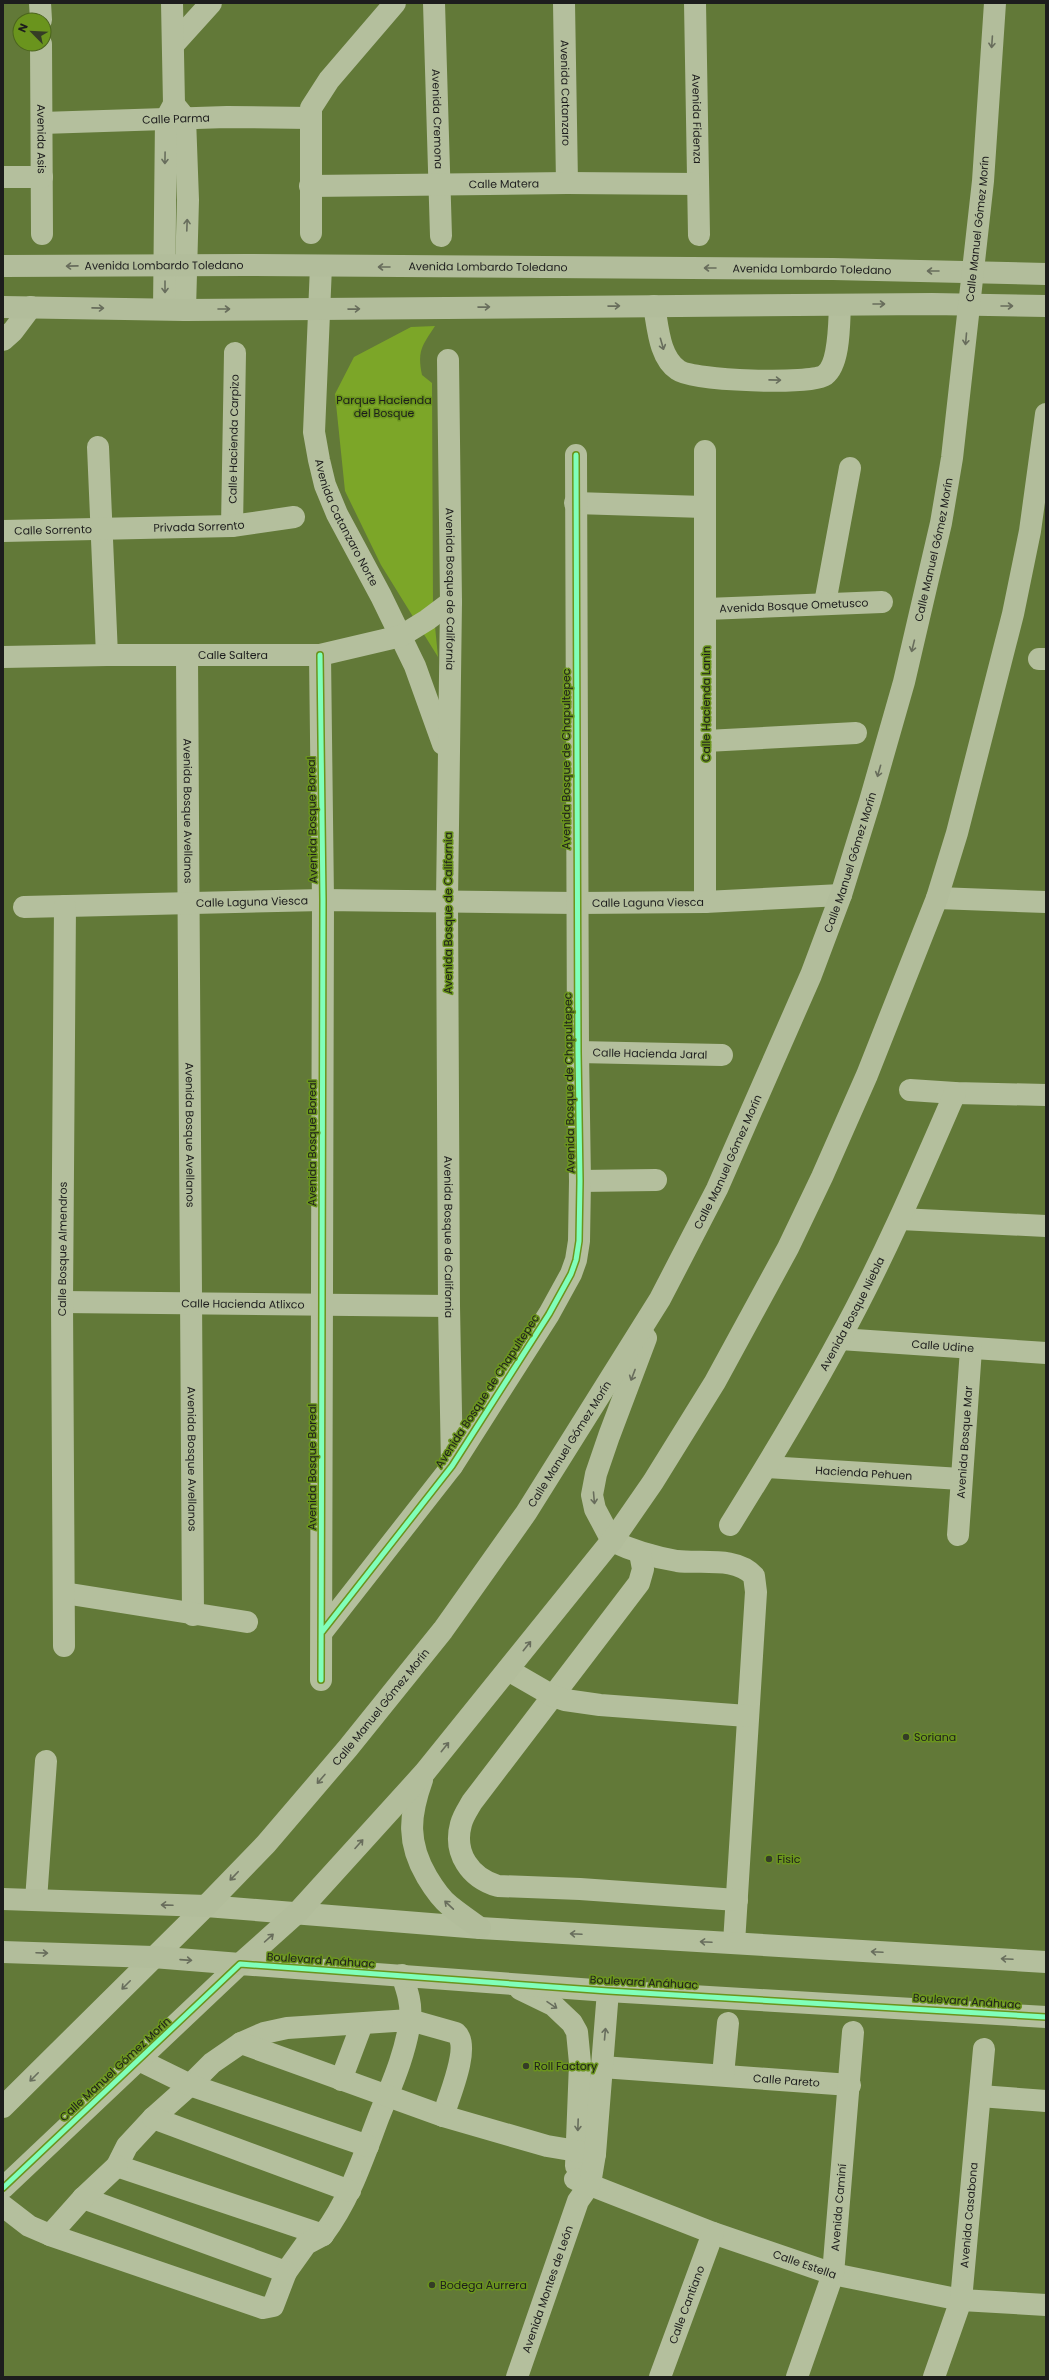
<svg xmlns="http://www.w3.org/2000/svg" width="1049" height="2380" font-family="Poppins,sans-serif">
<style>
.green{fill:#7ca628}
.lines{fill:none;stroke-linecap:round;stroke-linejoin:round}
.minor{stroke:#b4bf9d;stroke-width:22}
.major{stroke:#b2bd9b;stroke-width:22}
.cycleway-casing{stroke:#6a941d;stroke-width:8}
.cycleway{stroke:#80ffba;stroke-width:5}
.oneway{stroke:#686d5c}
.oneway2{stroke:#686e5d}
.poi-dot{fill:#353d26;stroke:#6a941d;stroke-width:1.5}
.labels{text-anchor:middle;stroke-width:3;stroke-linejoin:round;paint-order:stroke}
.street-label{font-size:11px;fill:#1d1d1d;stroke:#6a941d}
.park-label{font-size:11px;fill:#1c1d1b;stroke:#6a941d}
.poi-label{font-size:11px;fill:#1d1d1d;stroke:#6a941d;text-anchor:start}
</style>
<rect width="100%" height="100%" fill="#627938"/>
<!-- green -->
<path class="green" d="M435,326C422,346 417,351 422,375L432,383L433,606L438,657L381,565L345,491L335,394L354,357L411,327Z"/>
<g class="lines">
<!-- minor -->
<g class="minor">
<path d="M40,3L41,20"/>
<path id="s1" d="M434,3L441,236"/>
<path id="s2" d="M564,3L567,183"/>
<path id="s3" d="M695,3L699,235"/>
<path id="s4" d="M41,44L42,234"/>
<path d="M173,45L211,3"/>
<path d="M176,107L185,118L188,200L185,310"/>
<path id="s5" d="M42,123L227,117L310,118"/>
<path d="M3,177H42"/>
<path id="s6" d="M310,186L567,183L698,184"/>
<path d="M311,233V108L329,80L395,3"/>
<path id="s7" d="M321,266L314,432L319,460L325,485L337,514L381,596L415,666L443,744"/>
<path d="M654,306C658,327 659,357 678,370C693,381 811,385 825,375C840,364 839,322 840,305"/>
<path d="M164,309L166,119L174,104L172,3"/>
<path d="M3,340L13,331L31,307"/>
<path id="s8" d="M448,360L451,602L447,900L449,1306L452,1466"/>
<path d="M98,447L107,655"/>
<path d="M575,503L704,507"/>
<path id="s9" d="M232,526L235,353"/>
<path id="s10" d="M3,531L232,526L294,517"/>
<path d="M825,603L850,468"/>
<path id="s11" d="M706,609L882,602"/>
<path d="M320,655L323,900L321,1680"/>
<path id="s12" d="M187,656L193,1615"/>
<path id="s13" d="M3,657L107,655H320L401,636L427,620L451,602"/>
<path d="M1039,659H1046"/>
<path d="M706,741L856,733"/>
<path d="M937,898L1046,902"/>
<path d="M705,902V451"/>
<path id="s14" d="M24,907L323,900L577,903L705,902L841,895"/>
<path id="s15" d="M578,1052L722,1055"/>
<path d="M910,1090L955,1093L1046,1095"/>
<path d="M580,1181L656,1180"/>
<path d="M900,1219L1046,1226"/>
<path id="s16" d="M62,1302L449,1306"/>
<path id="s17" d="M840,1339L1046,1353"/>
<path id="s18" d="M767,1467L961,1479"/>
<path id="s19" d="M730,1525C768,1464 805,1403 839,1340C883,1260 919,1176 955,1093"/>
<path id="s20" d="M958,1535L971,1349"/>
<path d="M612,1541C633,1551 653,1557 677,1561C701,1564 736,1556 754,1576L756,1592L734,1943"/>
<path d="M640,1553L643,1569L639,1583L472,1802C468,1809 463,1816 461,1824C453,1853 470,1878 498,1886L580,1889L737,1900"/>
<path d="M64,1593L247,1622"/>
<path d="M322,1632L452,1466L549,1314L571,1274L576,1260L579,1241L580,1181L578,1052L576,455"/>
<path id="s21" d="M64,1646L62,1302L65,906"/>
<path d="M508,1670L553,1696L565,1700L600,1705L747,1716"/>
<path d="M36,1900L46,1761"/>
<path d="M402,1975C407,1990 412,2004 410,2020C406,2053 391,2086 379,2116C363,2158 350,2199 323,2235L117,2166L127,2146L153,2118L190,2085L212,2063L241,2043L264,2033L287,2028L410,2020L456,2033C471,2046 449,2097 443,2116"/>
<path d="M520,1989L553,2005L572,2023L577,2032L580,2063L576,2166"/>
<path d="M241,2043L443,2116L547,2146L595,2154"/>
<path d="M139,2060L190,2085L368,2146"/>
<path id="s22" d="M602,2067L850,2085"/>
<path d="M723,2075L728,2023"/>
<path d="M341,2080L362,2024"/>
<path d="M980,2096L1046,2101"/>
<path d="M3,2107L206,1906L480,1928L1046,1962"/>
<path d="M153,2118L350,2191"/>
<path id="s23" d="M575,2179L713,2233L833,2274L961,2300L1046,2305"/>
<path d="M3,2188L240,1964L608,1991L1046,2017"/>
<path d="M83,2198L286,2272L306,2244L323,2235"/>
<path d="M3,2206L29,2226L50,2235L83,2198L117,2166"/>
<path d="M50,2235L263,2308L273,2306L286,2272"/>
<path id="s24" d="M517,2377L578,2201L590,2184L595,2154L608,1991"/>
<path id="s25" d="M660,2377L713,2233"/>
<path id="s26" d="M797,2377L833,2274L853,2032"/>
<path id="s27" d="M934,2377L961,2300L984,2049"/>
</g>
<!-- major -->
<g class="major">
<path id="s28" d="M3,266L244,265L833,269L1046,274"/>
<path d="M3,307L185,310L932,304L1046,306"/>
<path d="M612,1541L595,1509L592,1495L596,1474L609,1436L646,1338"/>
<path d="M422,1780C409,1816 407,1843 427,1877C433,1887 441,1899 450,1906C460,1914 470,1921 480,1928"/>
<path id="s29" d="M3,1899L206,1906L266,1844L348,1748L443,1630L526,1513L660,1299L717,1189L811,975L841,895L870,801L904,682L941,523L952,458L983,181L995,3"/>
<path d="M3,1952L153,1957L240,1964L298,1912L425,1772L617,1534L653,1482L715,1382L788,1248L822,1177L867,1075L937,898L957,833L1013,614L1030,531L1046,414"/>
</g>
<defs>
<path id="cycleway" d="M320,655L323,900L321,1680
M322,1632L452,1466L549,1314L571,1274L576,1260L579,1241L580,1181L578,1052L576,455
M3,2188L240,1964L608,1991L1046,2017"/>
</defs>
<!-- cycleway casing -->
<use href="#cycleway" class="cycleway-casing"/>
<!-- cycleway -->
<use href="#cycleway" class="cycleway"/>
</g>
<!-- one-way arrows -->
<defs><path id="oneway-shaft" d="M-6 0H5M1.5-3L5.5 0L1.5 3" fill="none" stroke-width="1.6" stroke-linecap="round" stroke-linejoin="round"/></defs>
<g class="oneway">
<use href="#oneway-shaft" transform="translate(992 42) rotate(94)"/>
<use href="#oneway-shaft" transform="translate(72 266) rotate(179)"/>
<use href="#oneway-shaft" transform="translate(384 267) rotate(-180)"/>
<use href="#oneway-shaft" transform="translate(710 268) rotate(-180)"/>
<use href="#oneway-shaft" transform="translate(933 271) rotate(180)"/>
<use href="#oneway-shaft" transform="translate(879 304)"/>
<use href="#oneway-shaft" transform="translate(614 306) rotate(-1)"/>
<use href="#oneway-shaft" transform="translate(1007 306)"/>
<use href="#oneway-shaft" transform="translate(484 307) rotate(-1)"/>
<use href="#oneway-shaft" transform="translate(98 308) rotate(1)"/>
<use href="#oneway-shaft" transform="translate(224 309)"/>
<use href="#oneway-shaft" transform="translate(354 309) rotate(-1)"/>
<use href="#oneway-shaft" transform="translate(966 339) rotate(95)"/>
<use href="#oneway-shaft" transform="translate(913 646) rotate(104)"/>
<use href="#oneway-shaft" transform="translate(879 771) rotate(106)"/>
<use href="#oneway-shaft" transform="translate(633 1375) rotate(111)"/>
<use href="#oneway-shaft" transform="translate(594 1498) rotate(85)"/>
<use href="#oneway-shaft" transform="translate(527 1646) rotate(-51)"/>
<use href="#oneway-shaft" transform="translate(445 1747) rotate(-51)"/>
<use href="#oneway-shaft" transform="translate(321 1779) rotate(131)"/>
<use href="#oneway-shaft" transform="translate(359 1844) rotate(-48)"/>
<use href="#oneway-shaft" transform="translate(234 1876) rotate(134)"/>
<use href="#oneway-shaft" transform="translate(167 1905) rotate(-178)"/>
<use href="#oneway-shaft" transform="translate(449 1905) rotate(-137)"/>
<use href="#oneway-shaft" transform="translate(269 1938) rotate(-42)"/>
<use href="#oneway-shaft" transform="translate(42 1953) rotate(2)"/>
<use href="#oneway-shaft" transform="translate(186 1960) rotate(4)"/>
</g>
<g class="oneway2">
<use href="#oneway-shaft" transform="translate(165 158) rotate(91)"/>
<use href="#oneway-shaft" transform="translate(187 225) rotate(-88)"/>
<use href="#oneway-shaft" transform="translate(165 287) rotate(90)"/>
<use href="#oneway-shaft" transform="translate(662 344) rotate(74)"/>
<use href="#oneway-shaft" transform="translate(775 380) rotate(1)"/>
<use href="#oneway-shaft" transform="translate(576 1934) rotate(-177)"/>
<use href="#oneway-shaft" transform="translate(706 1942) rotate(-177)"/>
<use href="#oneway-shaft" transform="translate(877 1952) rotate(-177)"/>
<use href="#oneway-shaft" transform="translate(1007 1959) rotate(-177)"/>
<use href="#oneway-shaft" transform="translate(126 1985) rotate(135)"/>
<use href="#oneway-shaft" transform="translate(552 2005) rotate(34)"/>
<use href="#oneway-shaft" transform="translate(605 2034) rotate(-85)"/>
<use href="#oneway-shaft" transform="translate(34 2077) rotate(135)"/>
<use href="#oneway-shaft" transform="translate(578 2125) rotate(92)"/>
</g>
<!-- markers -->
<g class="poi-dot">
<circle cx="906" cy="1737" r="4"/>
<circle cx="769" cy="1859" r="4"/>
<circle cx="526" cy="2066" r="4"/>
<circle cx="432" cy="2285" r="4"/>
</g>
<g class="labels">
<!-- street labels -->
<g class="street-label">
<text dy="4" stroke="none"><textPath href="#s2" startOffset="90">Avenida Catanzaro</textPath></text>
<text dy="4" stroke="none"><textPath href="#s5" startOffset="134">Calle Parma</textPath></text>
<text dy="4" stroke="none"><textPath href="#s1" startOffset="116">Avenida Cremona</textPath></text>
<text dy="4" stroke="none"><textPath href="#s3" startOffset="116">Avenida Fidenza</textPath></text>
<text dy="4" stroke="none"><textPath href="#s4" startOffset="95">Avenida Asis</textPath></text>
<text dy="4" stroke="none"><textPath href="#s6" startOffset="194">Calle Matera</textPath></text>
<text dy="4" stroke="none"><textPath href="#s29" startOffset="2088">Calle Manuel Gómez Morín</textPath></text>
<text dy="4" stroke="none"><textPath href="#s28" startOffset="161">Avenida Lombardo Toledano</textPath></text>
<text dy="4" stroke="none"><textPath href="#s28" startOffset="485">Avenida Lombardo Toledano</textPath></text>
<text dy="4" stroke="none"><textPath href="#s28" startOffset="809">Avenida Lombardo Toledano</textPath></text>
<text dy="4" stroke="none"><textPath href="#s9" startOffset="87">Calle Hacienda Carpizo</textPath></text>
<text dy="4" stroke="none"><textPath href="#s7" startOffset="263">Avenida Catanzaro Norte</textPath></text>
<text dy="4" stroke="none"><textPath href="#s10" startOffset="196">Privada Sorrento</textPath></text>
<text dy="4" stroke="none"><textPath href="#s10" startOffset="50">Calle Sorrento</textPath></text>
<text dy="4" stroke="none"><textPath href="#s29" startOffset="1764">Calle Manuel Gómez Morín</textPath></text>
<text dy="4" stroke="none"><textPath href="#s8" startOffset="229">Avenida Bosque de California</textPath></text>
<text dy="4" stroke="none"><textPath href="#s11" startOffset="88">Avenida Bosque Ometusco</textPath></text>
<text dy="4" stroke="none"><textPath href="#s13" startOffset="230">Calle Saltera</textPath></text>
<text transform="translate(706 704) rotate(-90)" y="4">Calle Hacienda Lanin</text>
<text transform="translate(566 759) rotate(-90)" y="4">Avenida Bosque de Chapultepec</text>
<text dy="4" stroke="none"><textPath href="#s12" startOffset="155">Avenida Bosque Avellanos</textPath></text>
<text transform="translate(312 820) rotate(-91)" y="4">Avenida Bosque Boreal</text>
<text dy="4" stroke="none"><textPath href="#s29" startOffset="1440">Calle Manuel Gómez Morín</textPath></text>
<text dy="4" stroke="none"><textPath href="#s14" startOffset="228">Calle Laguna Viesca</textPath></text>
<text dy="4" stroke="none"><textPath href="#s14" startOffset="624">Calle Laguna Viesca</textPath></text>
<text transform="translate(448 913) rotate(-90)" y="4">Avenida Bosque de California</text>
<text dy="4" stroke="none"><textPath href="#s15" startOffset="72">Calle Hacienda Jaral</textPath></text>
<text transform="translate(569 1083) rotate(-91)" y="4">Avenida Bosque de Chapultepec</text>
<text dy="4" stroke="none"><textPath href="#s12" startOffset="479">Avenida Bosque Avellanos</textPath></text>
<text transform="translate(312 1143) rotate(-90)" y="4">Avenida Bosque Boreal</text>
<text dy="4" stroke="none"><textPath href="#s29" startOffset="1116">Calle Manuel Gómez Morín</textPath></text>
<text dy="4" stroke="none"><textPath href="#s8" startOffset="877">Avenida Bosque de California</textPath></text>
<text dy="4" stroke="none"><textPath href="#s21" startOffset="397">Calle Bosque Almendros</textPath></text>
<text dy="4" stroke="none"><textPath href="#s16" startOffset="181">Calle Hacienda Atlixco</textPath></text>
<text dy="4" stroke="none"><textPath href="#s19" startOffset="244">Avenida Bosque Niebla</textPath></text>
<text dy="4" stroke="none"><textPath href="#s17" startOffset="103">Calle Udine</textPath></text>
<text transform="translate(487 1391) rotate(-57)" y="4">Avenida Bosque de Chapultepec</text>
<text dy="4" stroke="none"><textPath href="#s20" startOffset="93">Avenida Bosque Mar</textPath></text>
<text dy="4" stroke="none"><textPath href="#s29" startOffset="792">Calle Manuel Gómez Morín</textPath></text>
<text dy="4" stroke="none"><textPath href="#s12" startOffset="803">Avenida Bosque Avellanos</textPath></text>
<text transform="translate(312 1467) rotate(-90)" y="4">Avenida Bosque Boreal</text>
<text dy="4" stroke="none"><textPath href="#s18" startOffset="97">Hacienda Pehuen</textPath></text>
<text dy="4" stroke="none"><textPath href="#s29" startOffset="468">Calle Manuel Gómez Morín</textPath></text>
<text transform="translate(321 1960) rotate(4)" y="4">Boulevard Anáhuac</text>
<text transform="translate(644 1982) rotate(3)" y="4">Boulevard Anáhuac</text>
<text transform="translate(967 2001) rotate(4)" y="4">Boulevard Anáhuac</text>
<text transform="translate(115 2069) rotate(-43)" y="4">Calle Manuel Gómez Morín</text>
<text dy="4" stroke="none"><textPath href="#s22" startOffset="185">Calle Pareto</textPath></text>
<text dy="4" stroke="none"><textPath href="#s26" startOffset="176">Avenida Caminí</textPath></text>
<text dy="4" stroke="none"><textPath href="#s27" startOffset="167">Avenida Casabona</textPath></text>
<text dy="4" stroke="none"><textPath href="#s23" startOffset="245">Calle Estella</textPath></text>
<text dy="4" stroke="none"><textPath href="#s24" startOffset="93">Avenida Montes de León</textPath></text>
<text dy="4" stroke="none"><textPath href="#s25" startOffset="77">Calle Cantiano</textPath></text>
</g>
<!-- park labels -->
<g class="park-label">
<text x="384" y="404">Parque Hacienda<tspan x="384" dy="13">del Bosque</tspan></text>
</g>
<!-- poi labels -->
<g class="poi-label">
<text x="914" y="1741">Soriana</text>
<text x="777" y="1863">Fisic</text>
<text x="534" y="2070">Roll Factory</text>
<text x="440" y="2289">Bodega Aurrera</text>
</g>
</g>
<!-- border -->
<rect width="1049" height="2380" fill="none" stroke="#1d1d1d" stroke-width="8"/>
<!-- north arrow -->
<g transform="translate(32 32) rotate(294)"><circle r="19" fill="#6a941d" stroke="#4b641d"/>
<path d="M0-3L7 15L0 10L-7 15Z" fill="#353d26"/>
<text y="-6" font-size="11" font-weight="bold" text-anchor="middle" fill="#1d1d1d">N</text>
</g>
</svg>
